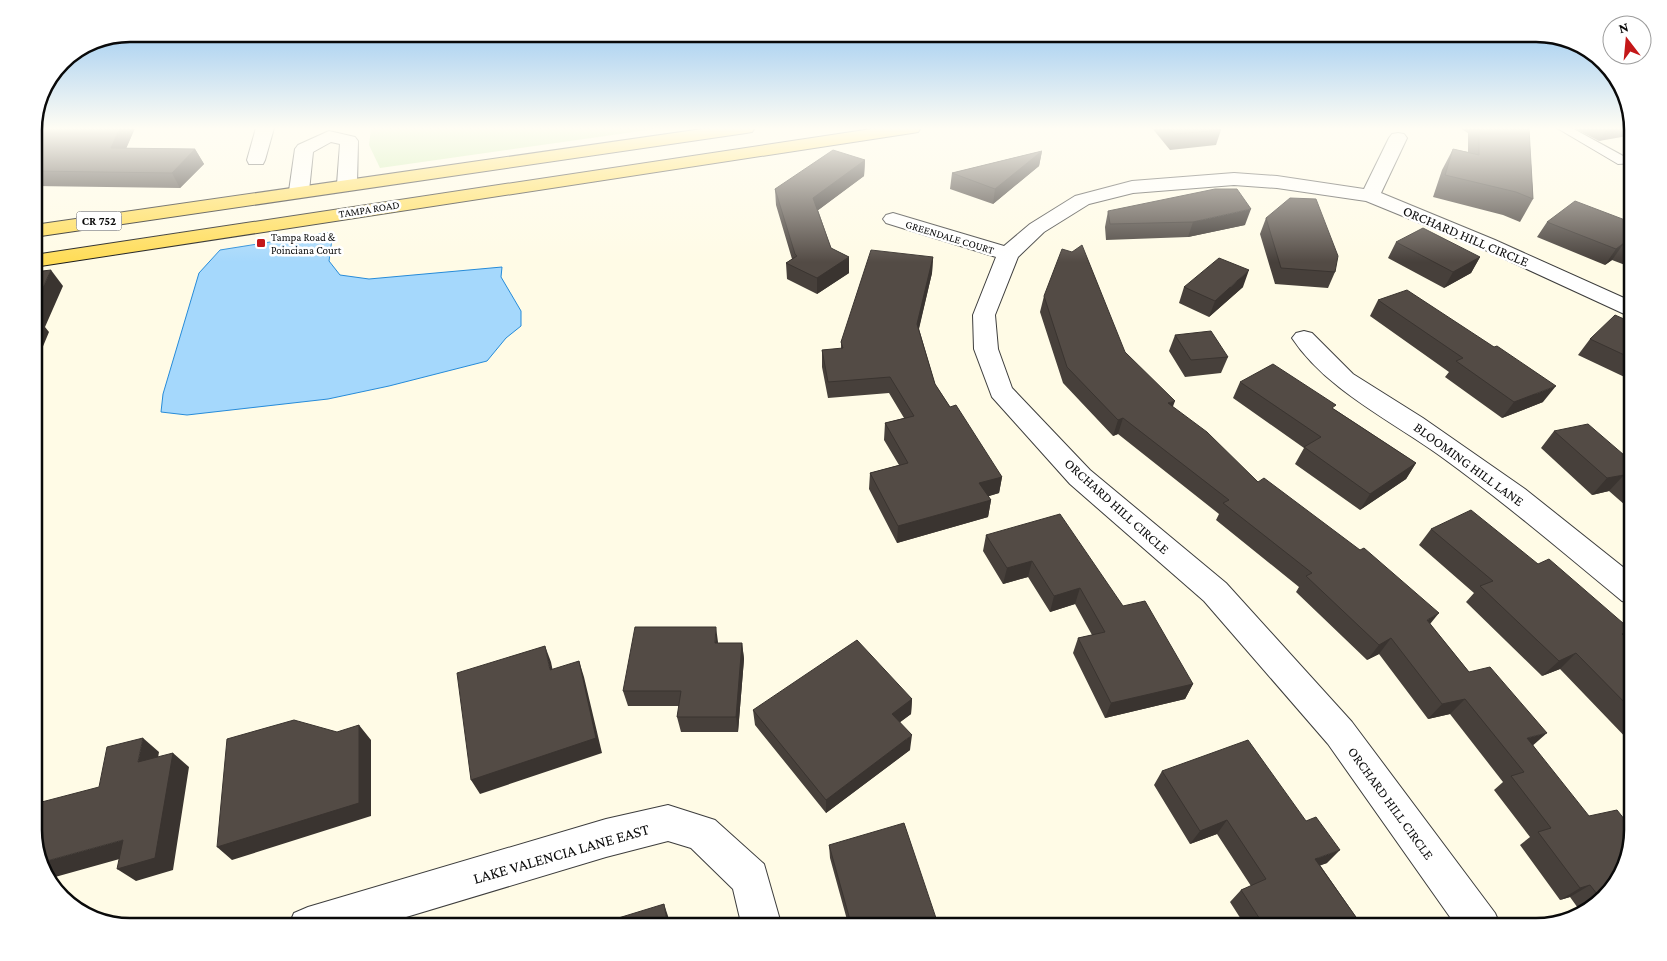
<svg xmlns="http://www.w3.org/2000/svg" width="1667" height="961" font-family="'Crimson Pro',serif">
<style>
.green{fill:#cbecad}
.water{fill:#a5d8fc;stroke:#268bd9}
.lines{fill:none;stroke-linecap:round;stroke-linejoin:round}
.lane-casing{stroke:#3d3d3d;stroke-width:2}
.street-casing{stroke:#3d3d3d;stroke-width:2}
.primary-casing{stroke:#1b1b1b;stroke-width:2}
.lane{fill:#fff;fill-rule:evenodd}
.street{fill:#fff;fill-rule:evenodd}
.primary{fill:#ffdc56;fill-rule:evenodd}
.wall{fill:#47403b}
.shaded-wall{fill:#3a3430}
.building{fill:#534b45;stroke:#3a3430}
.poi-dot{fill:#c41718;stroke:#fff;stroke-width:2}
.labels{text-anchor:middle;stroke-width:5;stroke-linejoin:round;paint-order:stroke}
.far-street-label{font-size:11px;fill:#0a0a0a;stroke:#fff}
.far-poi-label{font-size:11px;fill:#0a0a0a;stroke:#fff;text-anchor:start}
.shield{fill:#fff;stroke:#545454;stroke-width:1}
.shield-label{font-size:12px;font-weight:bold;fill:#0a0a0a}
.street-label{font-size:14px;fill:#0a0a0a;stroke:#fff}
.near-street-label{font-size:16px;fill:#0a0a0a;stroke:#fff}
.rim{fill:none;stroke:#0a0a0a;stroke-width:2.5}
</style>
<rect width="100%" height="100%" fill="#fffbe6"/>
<!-- green -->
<path class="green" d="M371,128H662L380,168L369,145Z"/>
<!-- water -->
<path class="water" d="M333,232L329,261L340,275L369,279L502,267L501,277L521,311V326L506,338L487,361L389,386L328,399L187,415L161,412L163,394L199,273L220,250Z"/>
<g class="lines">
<defs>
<path id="lane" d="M1557,128H1572L1625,157L1633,155V163L1618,164Z"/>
<path id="street" d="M256,128H274L265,160L263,164H249L247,160Z
M329,131L355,137L358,141L357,184L354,188H340L337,184L340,144L331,142L313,152L309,191L306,195H292L289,191L295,149L298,145Z
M1398,133L1404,134L1407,138L1381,193L1495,240L1633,302V318L1481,248L1366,201L1277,188L1234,185L1133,193L1089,204L1044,232L1018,257L995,315L998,349L1012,388L1090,470L1226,583L1352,722L1495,913L1501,927H1457L1328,744L1204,601L1070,484L992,397L974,349L973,315L996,257L886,223L883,219L886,215L893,213L1004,246L1030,224L1075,196L1132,181L1234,173L1277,176L1364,189L1389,138L1392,134Z
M1304,331L1312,333L1353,374L1423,418L1525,489L1633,575V604L1622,601C1563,552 1505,503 1443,458C1394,422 1326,390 1292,338L1296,333Z
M668,805L715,820L764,864L782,927H742L733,889L691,848L668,841L606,857L373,927H288L294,913L308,907L606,819Z"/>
<path id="primary" d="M709,128H755L752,132L746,133L34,237V225Z
M878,128H921L918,132L912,133L34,267V255Z"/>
</defs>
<!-- lane casing -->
<use href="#lane" class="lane-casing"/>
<!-- street casing -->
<use href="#street" class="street-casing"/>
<!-- primary casing -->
<use href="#primary" class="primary-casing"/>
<!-- lane -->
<use href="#lane" class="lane"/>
<!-- street -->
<use href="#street" class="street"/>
<!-- primary -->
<use href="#primary" class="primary"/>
</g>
<!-- wall -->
<path class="wall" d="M34,128H135L126,148L195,149L204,164L180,188L34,186Z
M1152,128H1219L1221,130L1216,145L1170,150Z
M1460,128H1529L1533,199L1520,222L1503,215L1433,197L1442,170L1453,149L1468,152V133Z
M1574,128H1633L1599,141Z
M1042,151L1039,166L993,204L950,189L952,173Z
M865,160L864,176L818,210L831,248L849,257V273L817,294L787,279L786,263L792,259L776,205L775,189Z
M1108,211L1245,225L1188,237L1106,240L1105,227Z
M1266,218L1335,272L1328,288L1275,284L1260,234Z
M1547,222L1633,223V268L1612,260L1605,265L1537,237Z
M1396,242L1480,257L1471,273L1444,288L1388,258Z
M933,257L932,273L919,329L935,384L950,407L1002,477L999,493L988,496L991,500L988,517L897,543L869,489L870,473L899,465L884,440L885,423L904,418L889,393L828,398L822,367V350L841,349V342Z
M1184,287H1243L1209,317L1179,303Z
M1044,296L1125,352L1173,407L1258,482L1430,624L1469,672L1533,745L1620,879L1585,914L1583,915L1570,897L1560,900L1520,845L1530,837L1494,790L1503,782L1450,714L1428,719L1379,654L1367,660L1296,592L1299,587L1216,520L1219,514L1118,434L1113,436L1063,383L1040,312Z
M1378,300L1494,347L1543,402L1502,418L1445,377L1449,372L1370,316Z
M1633,323V381L1578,355L1590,339Z
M1175,335L1228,357L1221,373L1185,377L1169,351Z
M1240,382L1334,409L1416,463L1406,479L1360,510L1295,464L1304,448L1233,398Z
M1554,431L1624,455L1633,453V512L1609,491L1592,495L1541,448Z
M1431,529L1538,564L1631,630L1624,636L1633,645V745L1560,669L1542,676L1466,602L1474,593L1419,545Z
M986,535L1123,606L1193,684L1185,699L1105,718L1073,653L1078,638L1092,635L1075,604L1050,612L1028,577L1003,584L983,551Z
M718,643H742L744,659L738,732H681L677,717L679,706H628L623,691Z
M912,699L911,714L900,722L910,750L826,813L755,725L753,710Z
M1162,771L1327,863L1320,865L1363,927H1246L1230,902L1241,890L1251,886L1217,834L1190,844L1154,785Z
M829,845L939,927H849L830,858Z"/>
<!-- shaded-wall -->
<path class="shaded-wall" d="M120,128H135L120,163L111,148Z
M1607,128H1633V135L1599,141Z
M195,149L204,164L180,188L172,173Z
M1042,151L1039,166L993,204L995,189Z
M865,160L864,176L813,214V198Z
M1251,209L1245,225L1188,237L1193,222Z
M1624,243L1612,260L1605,265L1616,249Z
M849,257V273L817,294V278Z
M933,257L932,273L916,340L917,324Z
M1480,257L1471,273L1444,288L1453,272Z
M51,270L63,286L45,327L49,332L34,368V307Z
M1249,270L1243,287L1209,317L1215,301Z
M34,376L43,387L34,411Z
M1556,386L1543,402L1502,418L1514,402Z
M1175,401L1169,417L1168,403Z
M1123,418L1118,434L1113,436L1118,420Z
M1416,463L1406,479L1360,510L1370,494Z
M1624,475L1609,491L1592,495L1607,478Z
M1002,477L999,493L977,500L979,483Z
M991,500L988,517L897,543L898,526Z
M1032,561L1028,577L1003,584L1007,568Z
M1080,588L1075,604L1050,612L1054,596Z
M1439,613L1426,629L1427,620Z
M716,627L718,642L717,659L715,643Z
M1631,630L1614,645L1622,634Z
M1391,638L1379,654L1367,660L1379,645Z
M742,643L744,659L738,732L736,717Z
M545,646L551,662L556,686L550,670Z
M1576,653L1560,669L1542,676L1559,661Z
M579,661L584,677L602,753L480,794L471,780Z
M1193,684L1185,699L1105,718L1111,703Z
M912,699L911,714L891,729L892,714Z
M1465,699L1450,714L1428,719L1442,704Z
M359,725L371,740V816L232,860L217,847Z
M1547,733L1530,748L1527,738Z
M912,735L910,750L826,813V800Z
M143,738L159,752L155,776L138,762Z
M173,753L189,767L173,870L136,881L117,869Z
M1227,820L1217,834L1190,844L1200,831Z
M123,840L141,853L48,879L43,862Z
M1340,850L1327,863L1303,872L1315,859Z
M1590,885L1570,897L1560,900L1580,888Z
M664,904L668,916L670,927H668Z"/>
<!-- building -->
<path class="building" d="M34,128H120L111,148L195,149L172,173L34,171Z
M1169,128H1219L1221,130L1175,134Z
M1479,128H1529L1533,199L1516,192L1445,175L1453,149L1479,155Z
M833,150L865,160L813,198L831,248L849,257L817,278L786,263L797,256L795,254L775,189Z
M1042,151L995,189L952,173Z
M1215,189H1237L1251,209L1193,222L1110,224L1108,211Z
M1290,198L1316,199L1338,256L1335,272L1281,268L1266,218Z
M1575,201L1633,223V247L1624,243L1616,249L1547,222Z
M1423,228L1480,257L1453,272L1396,242Z
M1082,245L1125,352L1175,401L1168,403L1207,432L1258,482L1264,478L1360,550L1364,548L1439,613L1427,620L1469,672L1490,667L1547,733L1527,738L1589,816L1617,810L1633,830L1620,879L1601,899L1590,885L1580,888L1538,832L1551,828L1511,776L1524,772L1465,699L1442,704L1391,638L1379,645L1306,576L1312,573L1223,503L1229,500L1123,418L1118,420L1067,367L1044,296L1062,249L1072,252Z
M871,250L933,257L917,324L935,384L950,407L956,405L1002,477L979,483L991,500L898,526L870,473L908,463L885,423L914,416L890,377L828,382L822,350L843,348L841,342Z
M1219,258L1249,270L1215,301L1184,287Z
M51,270L34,307V272Z
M1407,290L1494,347L1497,346L1556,386L1514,402L1456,361L1463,358L1378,300Z
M1615,315L1633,323V359L1590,339Z
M1211,331L1228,357L1191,360L1175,335Z
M1273,364L1336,405L1332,408L1416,463L1370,494L1304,447L1321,437L1240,382Z
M1588,424L1624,455L1633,453V482L1624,475L1607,478L1554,431Z
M1471,510L1538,564L1549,559L1631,630L1622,634L1633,645V711L1576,653L1559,661L1480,586L1493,581L1431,529Z
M1060,514L1123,606L1145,601L1193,684L1111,703L1078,638L1105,632L1080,588L1054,596L1032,561L1007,568L986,535Z
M635,627H716L715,643H742L736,717H677L681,691H623Z
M857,640L912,699L892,714L912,735L826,800L753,710Z
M545,646L550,670L579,661L596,738L471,780L457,673Z
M294,720L337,732L359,725V803L217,847L227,739Z
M143,738L138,762L173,753L155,858L117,869L123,840L43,862L34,837V804L99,787L107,747Z
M1248,740L1306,821L1316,817L1340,850L1315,859L1363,927H1265L1241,890L1266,879L1227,820L1200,831L1162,771Z
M904,823L939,927H852L829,845Z
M664,904L668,927H589Z"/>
<!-- sky -->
<linearGradient id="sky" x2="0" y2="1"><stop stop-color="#8dc2f0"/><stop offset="0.49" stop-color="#fffdf4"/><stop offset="1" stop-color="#fffdf4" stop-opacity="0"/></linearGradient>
<rect width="1667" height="262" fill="url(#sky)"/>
<!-- markers -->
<rect class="poi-dot" x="256" y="238" width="10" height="10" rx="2.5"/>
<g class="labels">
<!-- far-street labels -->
<g class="far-street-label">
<text transform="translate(369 209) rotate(-9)" y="4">TAMPA ROAD</text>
<text transform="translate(950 237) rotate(17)" y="4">GREENDALE COURT</text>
</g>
<!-- far-poi labels -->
<g class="far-poi-label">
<text x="271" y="241">Tampa Road &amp;<tspan x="271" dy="13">Poinciana Court</tspan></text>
</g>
<!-- shield labels -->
<rect class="shield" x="76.5" y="211.5" width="45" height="19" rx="4"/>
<g class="shield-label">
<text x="99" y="225">CR 752</text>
</g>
<!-- street labels -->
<g class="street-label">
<text transform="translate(1466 236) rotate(23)" y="5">ORCHARD HILL CIRCLE</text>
<text transform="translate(1469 464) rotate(36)" y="5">BLOOMING HILL LANE</text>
<text transform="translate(1117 506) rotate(42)" y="5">ORCHARD HILL CIRCLE</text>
<text transform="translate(1391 803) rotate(54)" y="5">ORCHARD HILL CIRCLE</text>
</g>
<!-- near-street labels -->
<g class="near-street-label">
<text transform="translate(561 853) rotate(-16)" y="6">LAKE VALENCIA LANE EAST</text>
</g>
</g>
<!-- crop -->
<path d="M0 0H1667V961H0ZM130 42H1536A88 88 0 0 1 1624 130V830A88 88 0 0 1 1536 918H130A88 88 0 0 1 42 830V130A88 88 0 0 1 130 42Z" fill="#fff" fill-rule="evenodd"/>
<path class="rim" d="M130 42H1536A88 88 0 0 1 1624 130V830A88 88 0 0 1 1536 918H130A88 88 0 0 1 42 830V130A88 88 0 0 1 130 42Z"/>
<!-- north arrow -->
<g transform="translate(1627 40) rotate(344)"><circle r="24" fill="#ffffff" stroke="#9d9d9d"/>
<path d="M0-4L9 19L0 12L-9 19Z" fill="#c41718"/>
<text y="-8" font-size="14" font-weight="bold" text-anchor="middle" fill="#0a0a0a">N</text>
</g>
</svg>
